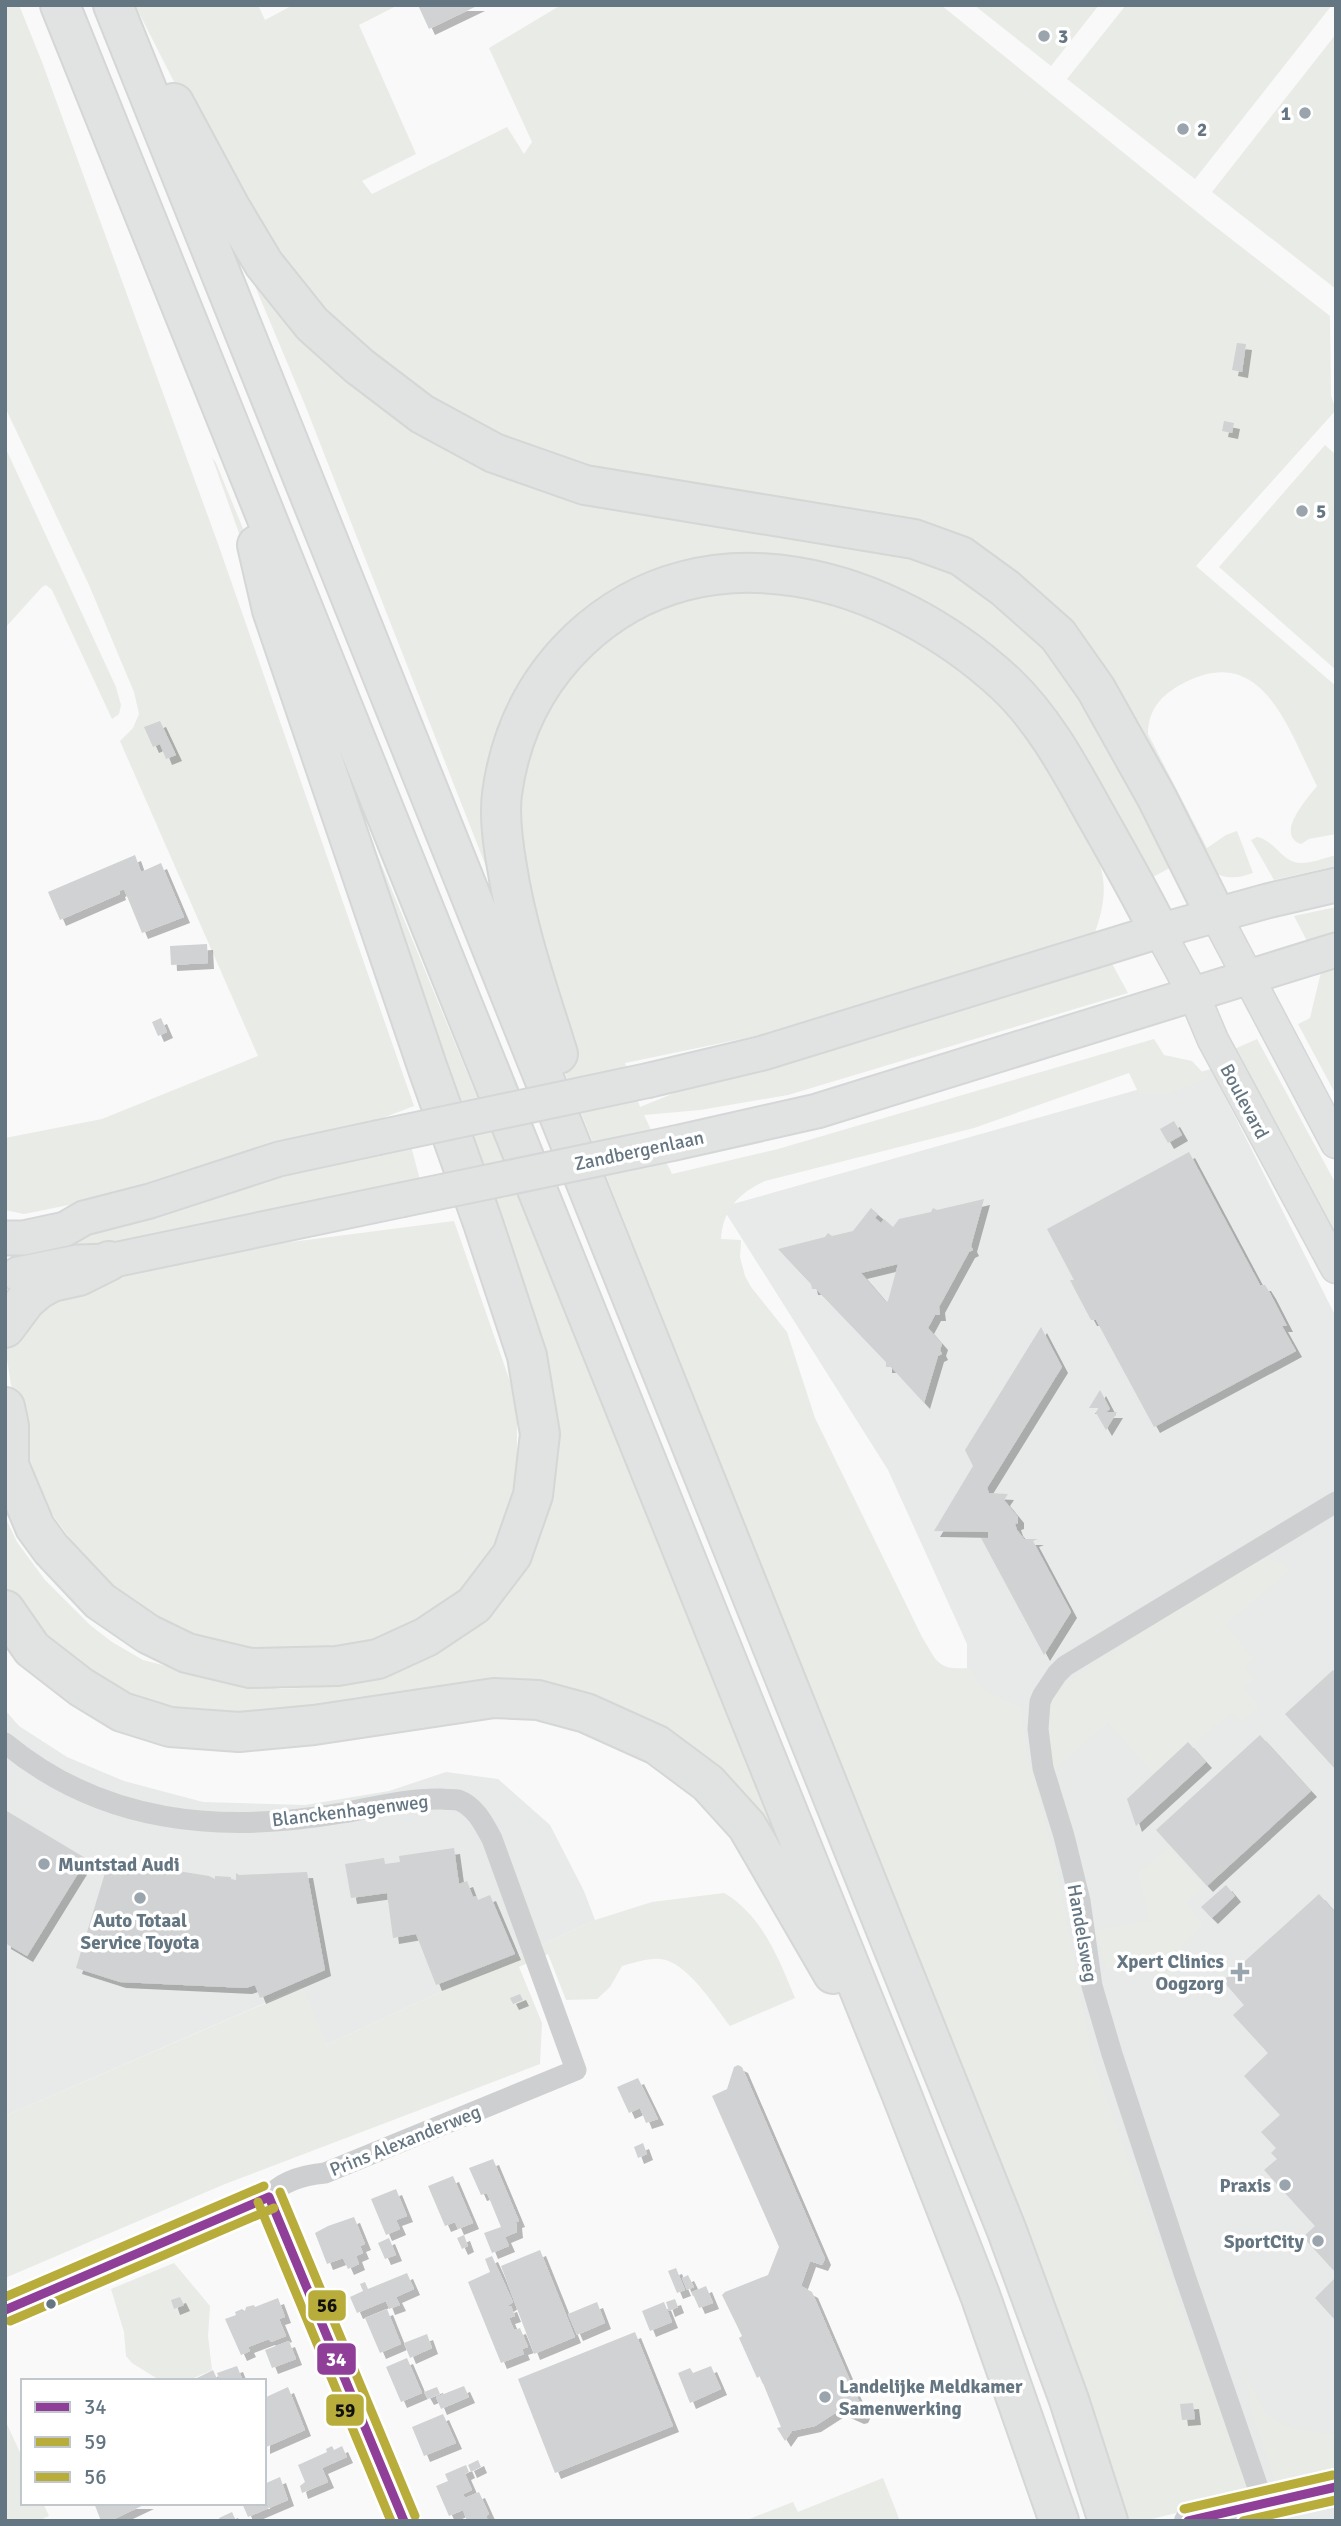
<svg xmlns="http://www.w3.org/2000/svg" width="1341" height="2526" font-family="Signika,sans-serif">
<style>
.built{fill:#e8e9e9}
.green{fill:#e8ebe6}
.building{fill:#d0d2d3;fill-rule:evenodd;filter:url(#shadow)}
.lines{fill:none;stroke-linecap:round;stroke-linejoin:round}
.secondary-casing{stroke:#d5d6d7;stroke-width:33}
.primary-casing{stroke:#d5d6d7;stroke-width:37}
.motorway-casing{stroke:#d5d6d6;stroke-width:42}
.minor{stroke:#cecfd0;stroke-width:21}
.tertiary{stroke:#cecfd0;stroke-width:26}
.secondary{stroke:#e1e2e2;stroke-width:30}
.primary{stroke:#e1e2e2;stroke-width:33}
.motorway{stroke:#e1e2e2;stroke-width:38}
.primary-bridge-casing{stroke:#d5d6d7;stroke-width:37;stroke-linecap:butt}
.primary-bridge{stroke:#e1e2e2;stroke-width:33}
.bus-1-casing{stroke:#fff;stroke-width:14}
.bus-2-casing{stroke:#fff;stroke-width:14}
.bus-3-casing{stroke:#fff;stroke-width:14}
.bus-1{stroke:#8f3f98;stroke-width:9}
.bus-2{stroke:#b8ac3b;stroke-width:9}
.bus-3{stroke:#b8ac3b;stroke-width:9}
.poi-dot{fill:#99a4ac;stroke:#fff;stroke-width:2.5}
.bus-dot{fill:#657683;stroke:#fff;stroke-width:2.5}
.labels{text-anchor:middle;stroke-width:7;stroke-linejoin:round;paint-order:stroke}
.poi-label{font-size:19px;font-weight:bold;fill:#657683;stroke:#fff;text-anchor:start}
.street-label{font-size:19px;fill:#657683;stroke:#fff}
.line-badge{stroke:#fff;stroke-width:2.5}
.badge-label{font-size:19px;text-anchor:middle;font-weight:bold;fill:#fff}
.pale-badge-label{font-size:19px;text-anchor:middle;font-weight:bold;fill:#111}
</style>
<defs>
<filter id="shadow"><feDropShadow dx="6" dy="6" stdDeviation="0" flood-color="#0004"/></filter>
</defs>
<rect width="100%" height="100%" fill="#f9f9f9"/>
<!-- built -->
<path class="built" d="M1211,1069L1336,1317V2521H1214L967,1708V1644L888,1470L722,1207Z
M5,1710L19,1726L67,1757L124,1781L203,1802L305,1805L389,1791L446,1772L498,1779L550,1825L584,1891L595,1920L326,2045L302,1987L5,2116Z"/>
<!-- green -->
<path class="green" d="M5,5H19L42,62L217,541L414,1106L359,1127L149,1189L24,1214L5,1210V1138L102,1119L258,1056L120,741L133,728L139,714L134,692L89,585L5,407Z
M135,5H258L265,20L293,5H398L359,25L416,154L362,181L372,194L507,127L524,154L532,142L489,48L561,5H941L1208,221L1330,316L1331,396L1336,410L1196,566L1336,686V834L1309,839L1301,844C1274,834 1308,798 1317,786C1288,730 1263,640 1182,684C1161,695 1148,710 1148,734L1207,848L1226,835L1237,831L1253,873C1236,879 1226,879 1210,871L1023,585L621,477L459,425L302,295L200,133Z
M974,5H1099L1051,66Z
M1126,5H1332L1195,179L1067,79Z
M1336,34V289L1212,192Z
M236,241L421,428L928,555L1045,639L1181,862L1151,878L982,654L733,571L550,648L496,892L305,405Z
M1325,445L1336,455V670L1219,567Z
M5,447L116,687L121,705L119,714L112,719L52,590L46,585L42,587L5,628Z
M212,457L216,463L613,1427L649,1523L803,1905L734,1806L547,1704L266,1733L124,1700L18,1614L5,1590V1517L17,1542L45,1580L90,1625L112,1642L143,1660L232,1683L282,1689L336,1686L380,1675L424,1653L542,1501L481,1217Z
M733,592C749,593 766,591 781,594C846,605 912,634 966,673C989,690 1021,727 1038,751C1050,768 1059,788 1070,806C1098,857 1116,875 1094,935L804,1026L625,1063L640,1107L709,1079L1110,960L1128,993L788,1095L700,1110L644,1115L672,1174L778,1149L1154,1039L1164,1055L1192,1061L1208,1078L1169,1094H1139L1129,1073L974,1128L765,1181C739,1193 723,1209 721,1239L741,1240L740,1257L745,1276L751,1287L787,1332L815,1418L922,1637C938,1663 937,1670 970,1668L982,1689L1021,1707L1027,1754L1054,1854L1092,2057L1186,2321L1256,2493L1144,2521H1123L1007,2183L566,1075L554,1007L525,876L520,819L525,769L535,735L567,675L623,627L660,607L696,595Z
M1257,837C1275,840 1282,863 1301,863C1312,863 1325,858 1336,855V866L1274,880L1251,840Z
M1336,907V938L1310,947L1294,916Z
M1336,963V1095L1298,1024L1310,1018L1322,968Z
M1257,1039L1336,1184V1243L1232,1050Z
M411,1146L420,1180L32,1263L28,1244L127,1223L302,1169Z
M454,1221L513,1390L517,1420V1475L493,1552L468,1586L394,1641L245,1658L147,1615L87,1562L50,1511L27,1460L14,1404L6,1353L9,1342L61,1289L229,1250Z
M1264,1558L1279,1561L1290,1570L1225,1625L1254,1659L1244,1668L1254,1679L1244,1688L1259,1707L1242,1722L1231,1713L1156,1776L1108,1722L1054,1770L1047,1749L1045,1697L1176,1609Z
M1170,1848L1204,1886L1186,1903L1203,1926L1182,1945C1182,1954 1179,1954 1176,1961C1171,1971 1170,1986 1169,1996L1163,1978L1150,1966L1106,1969L1095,1930L1149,1920L1138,1872Z
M724,1893C762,1915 779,1959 795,1998L730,2026C715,2007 686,1960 660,1959C648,1958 634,1963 622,1966L610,1987L597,1999L566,2000L548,1954L519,1967L542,2023L540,2064L225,2184L5,2278V2116L303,1987L326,2045L595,1920L652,1902Z
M174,2263L210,2306L208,2336L212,2370L187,2381H161L132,2363L126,2356L124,2332L111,2289Z
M1234,2355L1267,2415L1294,2429L1336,2435V2478L1277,2489L1250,2408L1249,2389Z
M5,2420L23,2459V2503H43L49,2516L38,2521H5Z
M883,2478L900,2521H744L793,2502L798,2512Z"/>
<!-- building -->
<path class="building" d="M418,5H479L429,29Z
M1237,343L1246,344L1242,372L1232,370Z
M1224,421L1234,423L1232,433L1222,431Z
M160,721L176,755L166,759L160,744L153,747L144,727Z
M135,855L141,872L161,863L184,917L142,933L124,889L119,891L120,894L60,920L48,892Z
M207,944L208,963L171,965L170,946Z
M161,1018L167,1032L158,1036L152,1022Z
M1174,1121L1182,1135L1168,1143L1160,1129Z
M1189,1152L1260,1285H1265L1270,1293L1287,1326H1282L1296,1351L1154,1427L1096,1320H1091L1074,1288L1070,1280H1074L1047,1229Z
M984,1199L971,1246L973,1250L969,1252L939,1307L940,1315H935L928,1328L942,1344L940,1350L942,1354L938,1356L924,1403L891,1367H886V1362L816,1289H812L811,1284L778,1249L825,1237L828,1233L832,1236L853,1231L871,1208L878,1214L875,1218L881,1223L884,1219L893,1227L899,1219L931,1212L933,1208L937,1210ZM898,1264L888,1301L886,1302L861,1273Z
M1041,1327L1062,1367L987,1488L989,1493L1008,1494L1004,1500L1018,1517V1523L1015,1524L1017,1530L1024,1539H1038L1033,1541L1071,1612L1044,1655L981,1538H988V1532L934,1531L973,1466L965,1450Z
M1100,1390L1110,1409L1106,1412H1117L1106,1430L1096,1413L1099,1408H1089Z
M1333,1670L1336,1673V1770L1285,1714Z
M1260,1735L1311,1791L1207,1886L1156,1830Z
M1188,1742L1206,1762L1136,1826L1127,1799Z
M5,1810L87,1859L27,1956L5,1943Z
M454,1848L459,1884L467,1881L473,1897L476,1896L478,1900L490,1895L515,1954L436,1985L416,1934L393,1938L387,1893L351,1898L345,1864L384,1858L385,1864L400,1862L399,1856Z
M109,1860L209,1876L215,1879V1876L231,1877V1879L236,1880V1873L239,1875L307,1872L325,1970L260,1998L255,1985L246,1988L120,1982L76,1968Z
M1226,1885L1235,1896L1212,1918L1201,1907Z
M1319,1894L1334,1911L1336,1909V2273L1303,2237L1315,2226L1264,2170L1277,2159L1271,2153L1276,2148L1261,2132L1280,2115L1244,2076L1268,2053L1233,2015L1244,2005L1223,1981Z
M520,1994L523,2000L513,2004L510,1998Z
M738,2065L742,2067L825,2259L822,2265L810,2261L801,2286L812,2292L864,2413L862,2417L858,2418L840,2410L815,2426L792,2431L785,2441L777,2428L781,2427L760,2376L757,2378L739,2338L742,2336L722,2295L725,2292L768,2275L779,2247L712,2096L727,2089L734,2067Z
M638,2078L658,2119L646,2123L640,2108L629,2113L617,2087Z
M643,2143L647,2154L638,2158L634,2147Z
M493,2159L519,2221L516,2222L517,2232L505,2237L509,2246L492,2253L484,2233L501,2227L487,2193L481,2195L469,2168Z
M453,2176L473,2223L458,2229L455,2222L445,2226L428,2186Z
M396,2189L407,2216L396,2220L400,2229L386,2235L371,2199Z
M354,2217L365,2244L360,2246L363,2253L356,2256L359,2264L348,2269L343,2258L327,2264L315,2233L328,2226Z
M464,2235L468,2246L462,2249L457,2238Z
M389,2238L396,2255L385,2259L378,2243Z
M540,2250L575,2337L534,2354L501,2266Z
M492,2256L513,2302L505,2308L511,2306L515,2316L509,2318L514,2330L520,2328L528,2347L522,2349L524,2354L501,2363L468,2282L490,2272L485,2259Z
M676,2268L685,2290L677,2293L668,2271Z
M407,2273L414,2289L396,2297L400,2305L389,2309L386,2301L357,2313L350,2297L363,2291L360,2284L365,2282L368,2289Z
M688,2275L694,2287L687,2290L682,2278Z
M1336,2277V2321L1315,2298Z
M706,2286L713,2303L699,2308L692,2292Z
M180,2297L184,2305L174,2309L171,2300Z
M278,2298L285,2317L279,2319L286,2336L271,2342L269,2339L248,2347L250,2351L241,2355L225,2319L236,2315L235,2312L242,2309L245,2311L246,2307L254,2305L255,2307Z
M675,2299L678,2307L669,2311L666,2302Z
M597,2302L605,2323L577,2335L568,2314Z
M664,2302L672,2322L650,2331L642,2311Z
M387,2309L401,2344L380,2353L365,2318Z
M635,2332L673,2426L555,2473L518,2379Z
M427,2334L432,2348L410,2358L404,2343Z
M289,2341L296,2359L272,2368L265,2350Z
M407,2358L422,2393L401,2402L386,2367Z
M237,2366L243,2381H220L217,2373Z
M711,2366L721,2389L690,2403L678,2373L690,2368L693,2373Z
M213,2370L218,2381H189L199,2377Z
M464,2386L469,2397L441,2409L436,2397Z
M288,2387L305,2430L264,2448V2398Z
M437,2387L440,2394L428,2399L424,2392Z
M1193,2403L1195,2419L1182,2420L1180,2404Z
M443,2414L456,2443L424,2456L412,2427Z
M332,2446L334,2450L342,2446L347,2457L322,2468L328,2482L302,2493L300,2486L305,2482L298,2465L327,2452L326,2449Z
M478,2460L481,2467L471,2472L468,2465Z
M466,2465L469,2472L465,2474L472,2490L463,2494L465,2498L479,2492L489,2514L486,2516L488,2521H467L463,2510L449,2516L436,2486L448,2481L445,2474Z
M280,2477L288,2500L248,2517L242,2503H264V2484Z
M94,2503H148L110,2521H101Z
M232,2512L236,2521H220L219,2518Z"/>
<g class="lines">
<defs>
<path id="secondary" d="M1216,916L1336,1143
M1159,931L1194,995L1213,1040L1336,1268"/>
<path id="primary" d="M650,1080L763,1053L1159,931L1267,901L1336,885
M675,1143L817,1111L1336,950
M5,1238H23L65,1229L84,1218L150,1201L279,1159L376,1138
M18,1274L78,1262L109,1261L401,1200"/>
<path id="motorway" d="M60,5L901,2093L980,2295L1059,2521
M113,5L1007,2231L1069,2400L1108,2521
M174,103L230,207L264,264L312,324L359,366L422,414L494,453L585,485L914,539L961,556L1005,588L1058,635L1096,689L1157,798L1216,916
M558,1054C539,993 517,931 507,867C503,844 499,818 502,794C510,734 535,682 579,640C706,520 891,577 1006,684C1046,722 1071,771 1098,819C1119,856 1140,893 1159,931
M5,1328L26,1300L39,1289L52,1282L79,1276L109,1261
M5,1407L9,1426V1467
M5,1456L35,1527L51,1549L100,1601L148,1634L187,1653L250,1668L337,1666L378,1659L426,1637L474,1605L512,1555L533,1495L540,1434L527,1356L483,1223L428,1069L272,610L257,545
M5,1610L32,1649L81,1687L122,1712L170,1727L239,1732L314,1725L494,1698L538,1700L586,1713L657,1745L708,1783L747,1826L833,1974"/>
</defs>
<!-- secondary casing -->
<use href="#secondary" class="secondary-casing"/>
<!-- primary casing -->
<use href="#primary" class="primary-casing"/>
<!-- motorway casing -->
<use href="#motorway" class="motorway-casing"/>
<!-- minor -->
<path class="minor" d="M5,1743C103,1824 220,1834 342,1813C375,1807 408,1798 442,1799C446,1800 454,1799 458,1800C475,1806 484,1824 492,1839L576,2070L325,2173C305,2175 282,2180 269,2197
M1263,2502L1184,2273L1112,2054L1092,1986L1080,1901L1064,1836L1043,1768L1038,1729L1040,1702L1043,1695L1057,1674L1065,1666L1336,1502"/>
<!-- tertiary -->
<path class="tertiary" d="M5,2310L269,2197L404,2521
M1187,2521L1336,2487"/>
<!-- secondary -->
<use href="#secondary" class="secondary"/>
<!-- primary -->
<use href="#primary" class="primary"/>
<!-- motorway -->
<use href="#motorway" class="motorway"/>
<defs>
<path id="primary-bridge" d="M376,1138L650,1080
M401,1200L675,1143"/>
</defs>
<!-- primary-bridge casing -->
<use href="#primary-bridge" class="primary-bridge-casing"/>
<!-- primary-bridge -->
<use href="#primary-bridge" class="primary-bridge"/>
<defs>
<path id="bus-1" d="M269,2197L404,2521
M5,2310L269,2197
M1188,2521L1336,2487"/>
<path id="bus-2" d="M258,2202L391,2521
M10,2321L274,2208
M1243,2521L1336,2500"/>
<path id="bus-3" d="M280,2192L415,2516
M5,2297L264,2186
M1184,2509L1333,2475"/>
</defs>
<!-- bus-1 casing -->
<use href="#bus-1" class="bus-1-casing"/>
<!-- bus-2 casing -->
<use href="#bus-2" class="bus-2-casing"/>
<!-- bus-3 casing -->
<use href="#bus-3" class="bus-3-casing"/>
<!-- bus-1 -->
<use href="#bus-1" class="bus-1"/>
<!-- bus-2 -->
<use href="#bus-2" class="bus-2"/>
<!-- bus-3 -->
<use href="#bus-3" class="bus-3"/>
</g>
<!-- markers -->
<g class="poi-dot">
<circle cx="1044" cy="36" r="7"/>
<circle cx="1305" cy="113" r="7"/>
<circle cx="1183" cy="129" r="7"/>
<circle cx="1302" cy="511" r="7"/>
<circle cx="44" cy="1864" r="7"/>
<circle cx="140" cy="1898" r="7"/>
<path d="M1236.5 1961.5h7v7h7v7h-7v7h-7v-7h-7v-7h7z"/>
<circle cx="1285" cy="2185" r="7"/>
<circle cx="1318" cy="2241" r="7"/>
<circle cx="825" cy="2397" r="7"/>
</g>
<circle class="bus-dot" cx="51" cy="2304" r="6"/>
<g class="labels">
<!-- poi labels -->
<g class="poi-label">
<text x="1058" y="43">3</text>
<text x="1291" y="120" text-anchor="end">1</text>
<text x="1197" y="136">2</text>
<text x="1316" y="518">5</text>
<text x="58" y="1871">Muntstad Audi</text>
<text x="140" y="1927" text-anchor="middle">Auto Totaal<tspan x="140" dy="22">Service Toyota</tspan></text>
<text x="1224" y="1968" text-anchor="end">Xpert Clinics<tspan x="1224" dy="22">Oogzorg</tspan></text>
<text x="1271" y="2192" text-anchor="end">Praxis</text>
<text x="1304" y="2248" text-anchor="end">SportCity</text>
<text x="839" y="2393">Landelijke Meldkamer<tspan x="839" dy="22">Samenwerking</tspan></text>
</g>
<!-- street labels -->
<g class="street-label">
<text transform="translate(1245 1101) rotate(62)" y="7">Boulevard</text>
<text transform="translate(639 1150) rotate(-12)" y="7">Zandbergenlaan</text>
<text transform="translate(350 1810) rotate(-7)" y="7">Blanckenhagenweg</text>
<text transform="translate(1083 1933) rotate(80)" y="7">Handelsweg</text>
<text transform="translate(405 2140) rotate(-22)" y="7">Prins Alexanderweg</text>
</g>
</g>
<g class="line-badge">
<rect x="307" y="2289" width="40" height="33" rx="7" fill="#b8ac3b"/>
<rect x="316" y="2342" width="41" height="34" rx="7" fill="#8f3f98"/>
<rect x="325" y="2393" width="40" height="34" rx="7" fill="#b8ac3b"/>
</g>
<g class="badge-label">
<text x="336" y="2366">34</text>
</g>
<g class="pale-badge-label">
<text x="327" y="2312">56</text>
<text x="345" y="2417">59</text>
</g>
<!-- border -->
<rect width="1341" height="2526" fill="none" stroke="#657683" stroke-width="14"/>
<!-- legend -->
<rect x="21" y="2379" width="245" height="126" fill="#ffffff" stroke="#c1c8cd" stroke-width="2"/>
<rect x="35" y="2402" width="35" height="10" fill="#8f3f98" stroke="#c1c8cd" stroke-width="2"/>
<text x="84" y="2414" font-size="21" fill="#657683">34</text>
<rect x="35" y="2437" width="35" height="10" fill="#b8ac3b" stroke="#c1c8cd" stroke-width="2"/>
<text x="84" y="2449" font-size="21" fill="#657683">59</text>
<rect x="35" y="2472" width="35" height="10" fill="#b8ac3b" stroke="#c1c8cd" stroke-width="2"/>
<text x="84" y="2484" font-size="21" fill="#657683">56</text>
</svg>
